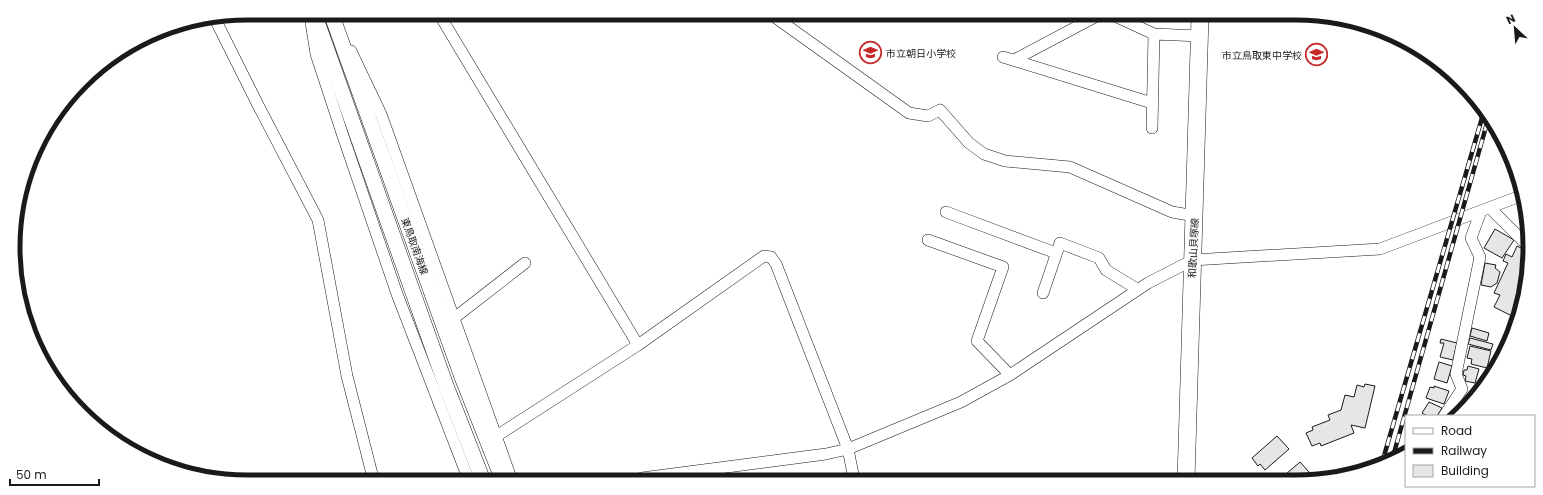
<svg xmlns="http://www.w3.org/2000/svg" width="1543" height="495" font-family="Poppins,'Noto Sans JP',sans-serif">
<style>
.building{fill:#e6e6e6;stroke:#1a1a1a}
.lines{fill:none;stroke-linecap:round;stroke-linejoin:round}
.minor-casing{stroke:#1a1a1a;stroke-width:12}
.secondary-casing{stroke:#1a1a1a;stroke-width:16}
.primary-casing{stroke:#1a1a1a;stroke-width:18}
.minor{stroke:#fff;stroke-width:11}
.secondary{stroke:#fff;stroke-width:15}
.primary{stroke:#fff;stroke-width:17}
.rail-casing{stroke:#1a1a1a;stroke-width:4.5}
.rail{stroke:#fff;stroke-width:3;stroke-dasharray:9;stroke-linecap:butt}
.labels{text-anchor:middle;stroke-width:3;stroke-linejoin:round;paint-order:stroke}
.poi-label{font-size:10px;fill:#1a1a1a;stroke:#fff;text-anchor:start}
.street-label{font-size:10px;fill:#1a1a1a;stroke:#fff}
.rim{fill:none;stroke:#1a1a1a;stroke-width:5}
</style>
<rect width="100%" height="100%" fill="#fff"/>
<!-- building -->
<path class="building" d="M1495,229L1514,240L1502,258L1484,248Z
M1517,246L1525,250V293L1516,318L1494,307L1500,295L1494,293L1508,263L1503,261L1506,254L1512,257Z
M1485,263L1496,265L1495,268L1500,272L1497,283L1491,287L1481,285Z
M1472,328L1489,333L1487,341L1470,336Z
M1470,338L1493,344L1491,350L1468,344Z
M1441,339L1457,343L1453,360L1440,357L1444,343H1440Z
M1470,346L1491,351L1487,368L1471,364L1472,359L1467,358Z
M1439,362L1452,366L1447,383L1434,379Z
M1468,366L1479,369L1475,383L1465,381L1466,376L1463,375L1464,370H1467Z
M1489,372L1492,374L1476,394L1474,393Z
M1365,384L1375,386L1365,428L1351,425L1354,433L1321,446L1320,443L1312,446L1306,433L1313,430L1312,427L1330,420L1328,415L1341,410L1345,395L1354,397L1357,385L1364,387Z
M1434,386L1449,391L1444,404L1426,398L1430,387L1434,388Z
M1429,402L1442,408L1437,416H1427L1422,413Z
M1277,436L1289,449L1265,470L1260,464L1258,466L1252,458Z
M1300,462L1309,472L1300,480H1279Z"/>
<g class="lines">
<defs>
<path id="minor" d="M439,14L638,345
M772,15L909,113L928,116L940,110L969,143L984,154L1005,161L1070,167L1172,212L1195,216
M310,16L316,54L343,136L397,294L468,478
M1117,17L1154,34L1200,36
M215,19L258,105L318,220L347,376L373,478
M351,51L381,114L511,478
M1003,57L1152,103
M1014,60L1095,17
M1152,128L1154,34
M1490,208L1525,243
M946,212L1056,253
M928,240L1003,267L977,341L1010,375
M1043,293L1060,243L1099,258L1106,270L1137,289
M453,319L525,263
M1444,416L1462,389L1456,374L1480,257L1471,238L1481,211
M495,437L638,345L764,256L771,257L776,264L848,449L854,479
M642,478L826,454L848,449L961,402L1010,375L1148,283L1193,260L1380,249L1523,195"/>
<path id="secondary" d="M314,13L445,383L482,478
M331,13L462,377L502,478"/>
<path id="primary" d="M1186,480L1200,17"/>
</defs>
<!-- minor casing -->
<use href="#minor" class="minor-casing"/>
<!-- secondary casing -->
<use href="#secondary" class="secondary-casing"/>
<!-- primary casing -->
<use href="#primary" class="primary-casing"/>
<!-- minor -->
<use href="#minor" class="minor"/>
<!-- secondary -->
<use href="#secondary" class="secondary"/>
<!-- primary -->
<use href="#primary" class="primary"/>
<defs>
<path id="rail" d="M1392,460L1489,116
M1382,463L1484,111"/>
</defs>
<!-- rail casing -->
<use href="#rail" class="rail-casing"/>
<!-- rail -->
<use href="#rail" class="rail"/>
</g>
<!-- icons -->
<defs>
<symbol id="school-ring" viewBox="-11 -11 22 22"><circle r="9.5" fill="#fff" stroke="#c62828" stroke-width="1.5"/><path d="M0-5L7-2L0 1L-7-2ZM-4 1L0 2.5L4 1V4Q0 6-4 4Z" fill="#c62828"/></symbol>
</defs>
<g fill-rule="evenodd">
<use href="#school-ring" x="858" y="40" width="25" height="25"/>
<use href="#school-ring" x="1304" y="42" width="25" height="25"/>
</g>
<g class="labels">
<!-- poi labels -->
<g class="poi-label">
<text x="886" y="57">市立朝日小学校</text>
<text x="1302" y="59" text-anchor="end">市立鳥取東中学校</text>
</g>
<!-- street labels -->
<g class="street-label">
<text transform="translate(415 246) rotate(70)" y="4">東鳥取南海線</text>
<text transform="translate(1193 248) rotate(-87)" y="4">和歌山貝塚線</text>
</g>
</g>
<!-- crop -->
<path d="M0 0H1543V495H0ZM247 20H1296A227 227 0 0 1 1523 247V248A227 227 0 0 1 1296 475H247A227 227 0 0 1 20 248V247A227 227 0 0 1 247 20Z" fill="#fff" fill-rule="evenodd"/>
<path class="rim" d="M247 20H1296A227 227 0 0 1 1523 247V248A227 227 0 0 1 1296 475H247A227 227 0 0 1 20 248V247A227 227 0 0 1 247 20Z"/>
<!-- legend -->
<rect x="1405" y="415" width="130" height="72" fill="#ffffff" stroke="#a3a3a3"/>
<rect x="1413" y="428" width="20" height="6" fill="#ffffff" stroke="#a3a3a3"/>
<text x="1441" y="435" font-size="12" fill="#1a1a1a">Road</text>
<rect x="1413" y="448" width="20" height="6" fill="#1a1a1a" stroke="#a3a3a3"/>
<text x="1441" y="455" font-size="12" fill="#1a1a1a">Railway</text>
<rect x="1413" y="465" width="20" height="12" fill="#e6e6e6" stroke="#a3a3a3"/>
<text x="1441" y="475" font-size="12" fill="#1a1a1a">Building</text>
<!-- north arrow -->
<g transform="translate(1515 28) rotate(334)" stroke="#ffffff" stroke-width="3" paint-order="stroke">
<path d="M0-3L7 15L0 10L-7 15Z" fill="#1a1a1a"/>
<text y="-6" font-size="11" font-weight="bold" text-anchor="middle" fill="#1a1a1a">N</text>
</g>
<!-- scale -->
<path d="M10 479v6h89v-6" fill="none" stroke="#1a1a1a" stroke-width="2"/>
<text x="16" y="479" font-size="12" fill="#1a1a1a" stroke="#ffffff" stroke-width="3" paint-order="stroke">50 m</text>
</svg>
